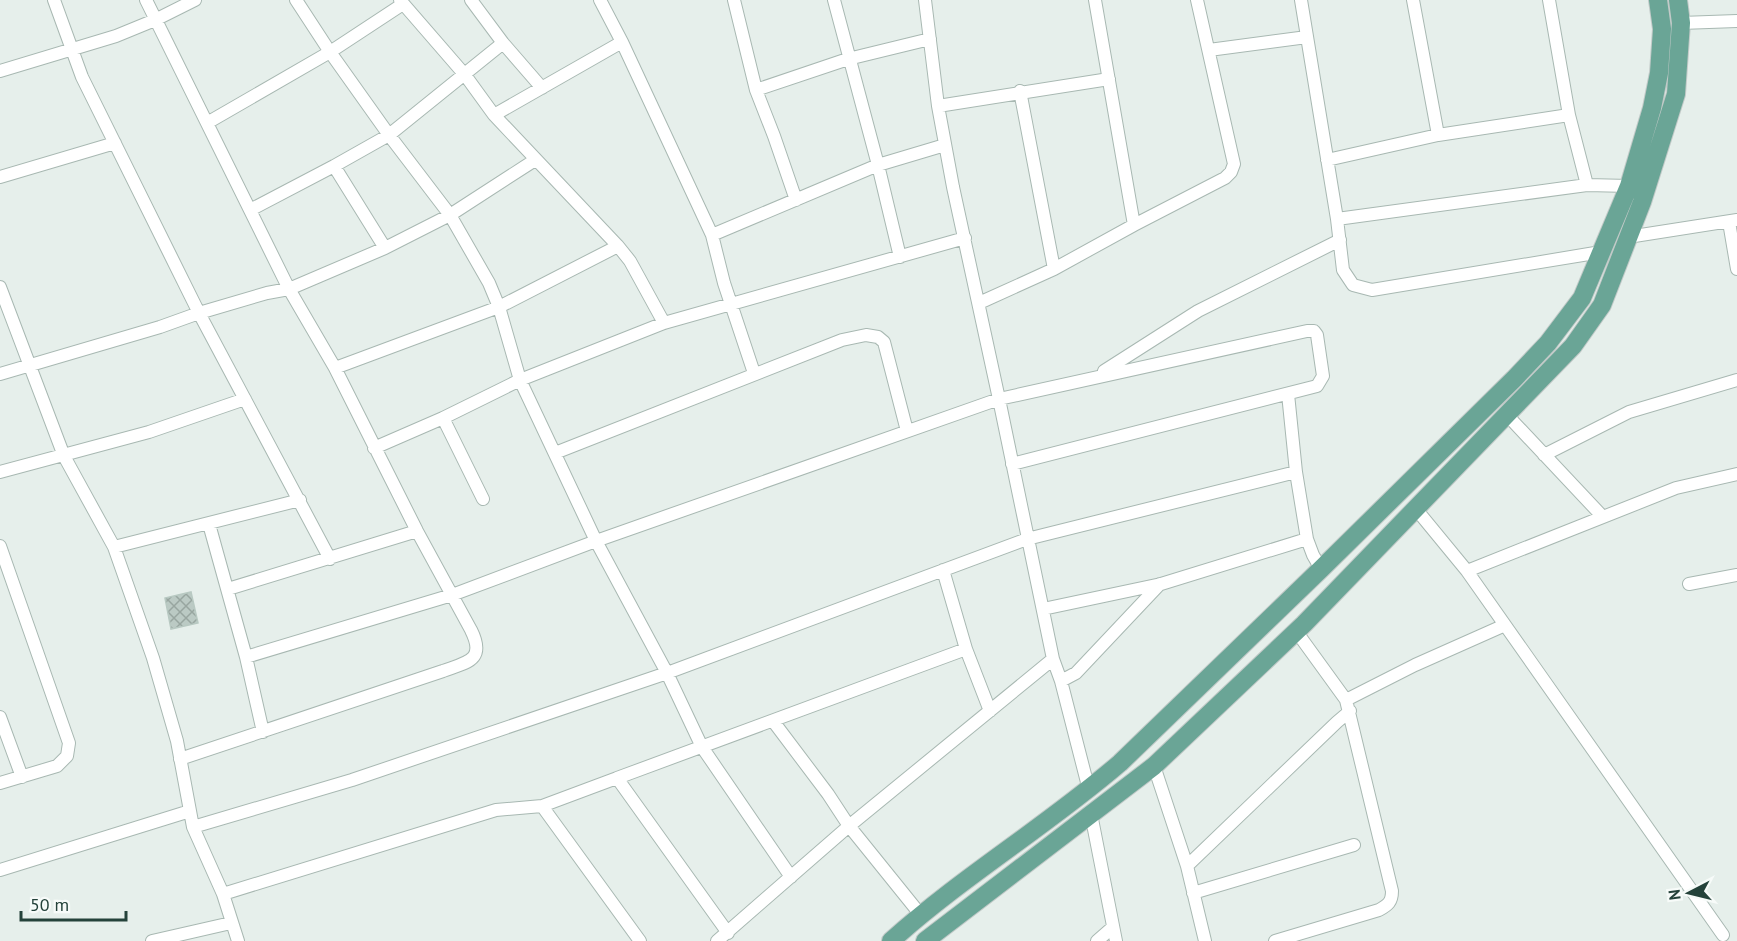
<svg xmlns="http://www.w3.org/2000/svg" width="1737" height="941" font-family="'PT Sans',sans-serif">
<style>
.building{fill:url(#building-cross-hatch);stroke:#b8c9c2;stroke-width:1.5}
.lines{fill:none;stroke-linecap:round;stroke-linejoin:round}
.street-casing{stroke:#a8b8b2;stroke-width:14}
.primary-casing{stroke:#c2cac8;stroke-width:20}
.street{stroke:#fff;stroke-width:12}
.primary{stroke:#6aa596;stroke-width:18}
</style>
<defs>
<pattern id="building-cross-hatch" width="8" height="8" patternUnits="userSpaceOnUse" patternTransform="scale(1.5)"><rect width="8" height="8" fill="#bbcac4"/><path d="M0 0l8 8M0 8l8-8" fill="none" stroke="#98a6a0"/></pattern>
</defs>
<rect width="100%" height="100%" fill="#e6efeb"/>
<!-- building -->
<path class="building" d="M191,592L198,623L171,629L165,598Z"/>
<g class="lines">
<defs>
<path id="street" d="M54,0L82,77L199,313L330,559
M146,0L289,289L335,368L417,531L471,630C486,660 468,662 443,671L180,759
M296,0L330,52L389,135L450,215L489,283L499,307L520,380L596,541L667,673L702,747L791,877
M400,0L465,75L494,115L618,246L630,261L664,323
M471,0L503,43L542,88
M600,0L622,42L712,235L724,283L754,373
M734,0L756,90L774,136L796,200
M834,0L878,165L900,257
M925,0L938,106L953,187L999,399L1053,659L1061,681L1089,790
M1301,0L1337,219L1343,270L1353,285L1372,290L1601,252
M1413,0L1438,135
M1549,0L1569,115L1587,185
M1681,23L1737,21
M1209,50L1307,37
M0,71L116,36L155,20L195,0
M756,90L848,59L930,39
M1020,91L1054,269
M938,106L1109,79
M494,115L622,42
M207,123L330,52L403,4
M1327,160L1438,135L1569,115
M334,166L385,248
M0,177L115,143
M250,210L334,166L389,135L503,43
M1337,219L1587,185L1629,186
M1729,222L1737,269
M1134,225L1225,178L1231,172L1234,164L1197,0
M712,235L878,165L945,145
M1628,237L1737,220
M0,287L64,456L114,547L153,658L177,741L193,827L223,894L238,941
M979,303L1054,269L1134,225L1095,0
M335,368L499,307L618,246
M1104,371L1198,311L1340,240
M0,374L160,327L199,313L267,293L289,289L385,248L450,215L535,160
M1288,394L1296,472L1307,539L1313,555L1321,569
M1507,415L1602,516
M443,418L483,499
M374,448L443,418L520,380L664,323L965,238
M555,453L842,340L866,335L878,337L884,342L907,431
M1544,455L1629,412L1737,380
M0,472L149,432L245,399
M1416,509L1467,571L1723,935
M209,524L246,657L263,732
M0,546L69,743L67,756L57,766L0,783
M114,547L300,500
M943,570L966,649L990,711
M1467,571L1676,488L1737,474
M1689,584L1737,575
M228,589L417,531
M1043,609L1161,584L1307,539
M246,657L452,595L596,541L999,399L1307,331H1314L1317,335L1323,376L1317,386L1012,464
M1061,681L1076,673L1160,584
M1346,700L1415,665L1505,625
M0,717L22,777
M773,721L828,794L849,826L920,914
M1154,766L1187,866L1205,941
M617,778L966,649
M542,806L640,941
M1091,814L1116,941
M193,827L352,780L667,673L1027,539L1296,472
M1187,866L1337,722L1350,711
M0,870L190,811
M1193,893L1354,845
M223,894L496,810L542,806L617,778L728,933
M152,941L231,923
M717,941L849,826L1053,659
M1097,941L1113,927
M1275,941L1379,910C1388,905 1392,902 1392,891L1346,700L1296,631"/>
<path id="primary" d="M891,941C963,876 1047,826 1120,763L1321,569L1514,379L1548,343L1582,298L1629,186L1652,108L1659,73L1662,29L1658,0
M925,941L1154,766L1304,624L1573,346L1602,305L1642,202L1676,94L1681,23L1678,0"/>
</defs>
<!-- street casing -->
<use href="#street" class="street-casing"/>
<!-- primary casing -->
<use href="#primary" class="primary-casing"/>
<!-- street -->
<use href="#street" class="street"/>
<!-- primary -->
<use href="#primary" class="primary"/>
</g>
<!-- north arrow -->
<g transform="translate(1689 893) rotate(263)" stroke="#f7fbf9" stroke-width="4.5" paint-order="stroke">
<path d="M0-4.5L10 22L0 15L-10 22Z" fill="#24423a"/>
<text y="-9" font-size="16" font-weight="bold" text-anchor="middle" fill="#24423a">N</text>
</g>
<!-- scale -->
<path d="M21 911v9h105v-9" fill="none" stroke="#24423a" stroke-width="3"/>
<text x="30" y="911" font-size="18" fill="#24423a" stroke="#f7fbf9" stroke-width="4.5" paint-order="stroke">50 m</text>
</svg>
